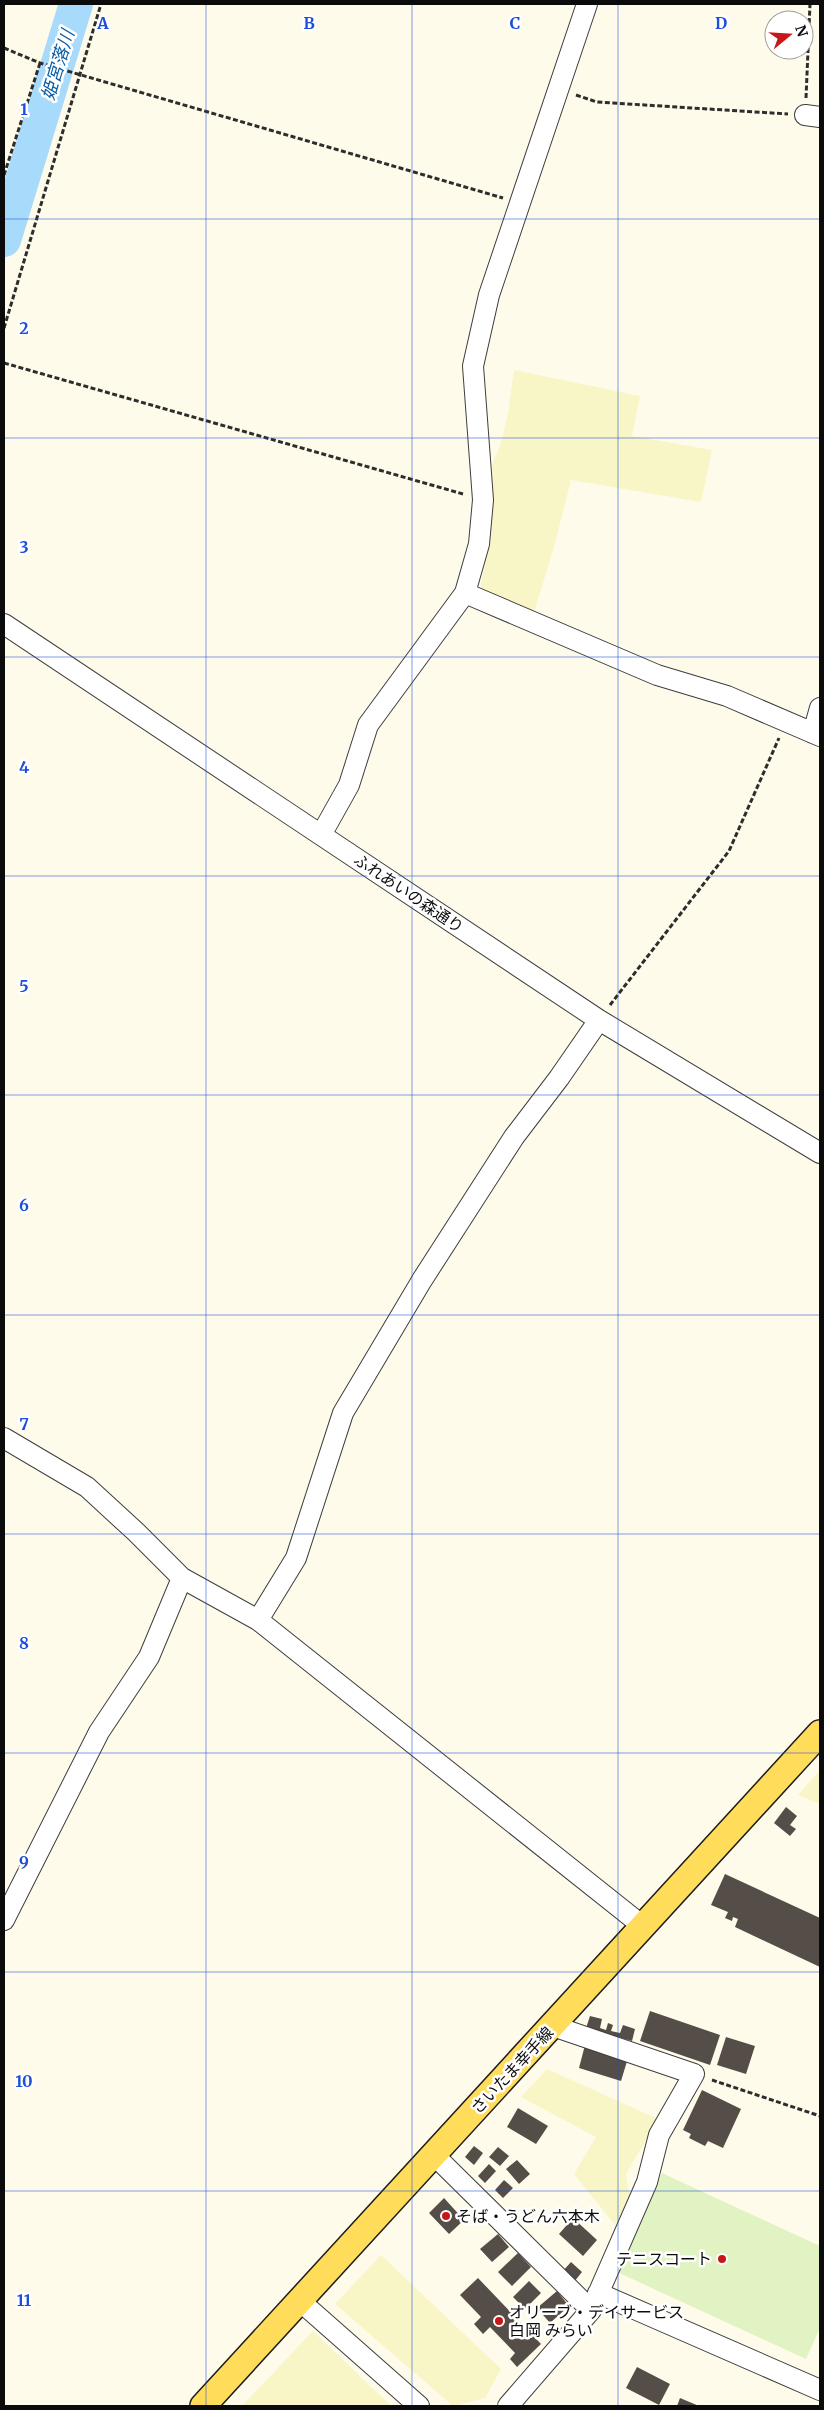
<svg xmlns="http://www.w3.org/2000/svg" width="824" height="2410" font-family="Merriweather,'Noto Sans JP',serif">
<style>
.farmland{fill:#f8f5c7}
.pitch{fill:#e1f3c2}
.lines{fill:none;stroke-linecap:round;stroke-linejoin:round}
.river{stroke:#a8dafc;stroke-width:34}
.building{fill:#554d47}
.minor-casing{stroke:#3e3e3e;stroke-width:22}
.major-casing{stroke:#1c1c1c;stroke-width:28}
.path{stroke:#2d2d2d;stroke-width:3;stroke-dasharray:5 2.5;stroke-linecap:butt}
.minor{stroke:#fff;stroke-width:20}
.major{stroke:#ffdc5a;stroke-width:25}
.grid{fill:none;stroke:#1d4ed8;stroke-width:1;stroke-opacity:0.55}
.poi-dot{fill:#c8171a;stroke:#fff;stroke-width:2}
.labels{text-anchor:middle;stroke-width:5;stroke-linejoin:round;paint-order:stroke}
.street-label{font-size:16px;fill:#0b0b0b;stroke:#fff}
.poi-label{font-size:16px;fill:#0b0b0b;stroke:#fff;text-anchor:start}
.water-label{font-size:18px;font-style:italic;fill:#0a5ea8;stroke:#fff}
.grid-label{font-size:16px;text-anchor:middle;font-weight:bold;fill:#1d4ed8;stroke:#fff;stroke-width:5;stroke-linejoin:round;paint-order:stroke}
</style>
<rect width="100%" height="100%" fill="#fffbea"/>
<!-- farmland -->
<path class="farmland" d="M514,370L640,396L632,436L712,450L701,502L571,480L554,547L533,616L480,590L491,530L493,488L492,465L501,443L508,414Z
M820,1770V1804L798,1795Z
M547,2069L658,2119L626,2174L630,2198L615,2225L574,2174L596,2137L521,2097Z
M381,2255L501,2369L485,2398L453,2406L335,2304Z
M313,2331L391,2406H242Z"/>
<!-- pitch -->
<path class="pitch" d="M662,2173L820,2246V2328L806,2359L617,2272Z"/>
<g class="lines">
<!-- river -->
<path class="river" d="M4,240L76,4"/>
</g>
<!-- building -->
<path class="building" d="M786,1807L797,1816L790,1825L796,1829L790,1836L774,1823Z
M725,1874L820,1918V1967L735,1927L738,1919L733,1917L732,1921L725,1918L728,1912L711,1905Z
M650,2011L720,2035L710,2065L640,2041Z
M590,2016L602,2019L600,2028L606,2030L608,2023L613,2025L611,2031L620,2033L623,2025L635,2029L632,2041L586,2028Z
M726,2037L755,2046L746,2074L717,2065Z
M585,2045L628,2058L621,2081L579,2068Z
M702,2090L741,2109L723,2148L708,2141L705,2146L689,2138L691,2134L683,2130Z
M518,2108L548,2126L536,2144L507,2127Z
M474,2146L483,2153L474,2165L465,2157Z
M498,2147L509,2156L500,2166L489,2157Z
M517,2160L530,2174L519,2184L506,2169Z
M489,2164L496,2171L485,2183L478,2176Z
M504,2180L513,2188L503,2198L495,2190Z
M444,2198L464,2220L449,2234L429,2213Z
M573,2218L597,2240L583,2256L559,2234Z
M498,2234L509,2247L492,2262L480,2249Z
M518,2253L531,2267L512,2286L498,2272Z
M571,2262L582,2272L574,2282L562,2272Z
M478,2278L541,2344L517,2367L510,2359L515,2353L490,2327L483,2334L474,2324L481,2317L460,2295Z
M529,2281L541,2293L525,2309L513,2297Z
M557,2291L569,2306L550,2323L537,2308Z
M637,2367L670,2384L659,2405L626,2388Z
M680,2398L699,2406H677Z"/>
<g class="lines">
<defs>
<path id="minor" d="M805,115L820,117
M465,593L657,675L727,696L820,736
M4,624L599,1020L820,1153
M813,733L820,708
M321,835L349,785L368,725L465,593L479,544L483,500L473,366L489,295L587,4
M4,1438L87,1487L136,1532L182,1578L258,1620L644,1927
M258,1620L296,1558L343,1413L422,1280L514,1137L559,1078L599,1020
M4,1920L99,1732L149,1657L182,1578
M434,2155L591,2310
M598,2293L820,2390
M300,2301L419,2406
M508,2406L591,2310L647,2182L659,2135L694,2074L553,2026"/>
<path id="major" d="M203,2406L820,1733"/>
</defs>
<!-- minor casing -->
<use href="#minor" class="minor-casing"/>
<!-- major casing -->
<use href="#major" class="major-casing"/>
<!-- path -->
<path class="path" d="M4,48L40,63L503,198
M576,95L597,102L788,114
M806,98L810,4
M4,175L40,63
M4,328L101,4
M4,363L463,494
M610,1005L729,851L779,738
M712,2080L820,2116"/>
<!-- minor -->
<use href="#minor" class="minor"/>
<!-- major -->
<use href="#major" class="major"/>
</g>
<!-- grid -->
<path class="grid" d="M206,4V2406M412,4V2406M618,4V2406M4,219H820M4,438H820M4,657H820M4,876H820M4,1095H820M4,1315H820M4,1534H820M4,1753H820M4,1972H820M4,2191H820"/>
<!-- markers -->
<g class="poi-dot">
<circle cx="446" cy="2216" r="5"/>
<circle cx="722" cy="2259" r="5"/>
<circle cx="499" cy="2321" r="5"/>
</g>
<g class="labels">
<!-- street labels -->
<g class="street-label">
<text transform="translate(409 893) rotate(34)" y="6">ふれあいの森通り</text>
<text transform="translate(512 2070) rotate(-47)" y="6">さいたま幸手線</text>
</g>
<!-- poi labels -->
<g class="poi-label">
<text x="456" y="2222">そば・うどん六本木</text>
<text x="712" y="2265" text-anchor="end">テニスコート</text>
<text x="509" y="2318">オリーブ・デイサービス<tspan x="509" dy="18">白岡 みらい</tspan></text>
</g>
<!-- water labels -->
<g class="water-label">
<text transform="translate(58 65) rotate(-73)" y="6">姫宮落川</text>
</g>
</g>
<g class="grid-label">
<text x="103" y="29">A</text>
<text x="309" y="29">B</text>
<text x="515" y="29">C</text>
<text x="721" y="29">D</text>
<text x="24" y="115">1</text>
<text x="24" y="334">2</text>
<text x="24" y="553">3</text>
<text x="24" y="773">4</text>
<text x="24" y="992">5</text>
<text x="24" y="1211">6</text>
<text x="24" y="1430">7</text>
<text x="24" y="1649">8</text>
<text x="24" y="1868">9</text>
<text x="24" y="2087">10</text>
<text x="24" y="2306">11</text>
</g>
<!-- border -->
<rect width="824" height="2410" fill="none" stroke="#0b0b0b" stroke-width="10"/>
<!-- north arrow -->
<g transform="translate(789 35) rotate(72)"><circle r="24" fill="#ffffff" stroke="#9d9d9d"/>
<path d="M0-4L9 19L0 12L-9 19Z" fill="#c8171a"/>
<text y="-8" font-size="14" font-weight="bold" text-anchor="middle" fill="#0b0b0b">N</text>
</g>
</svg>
